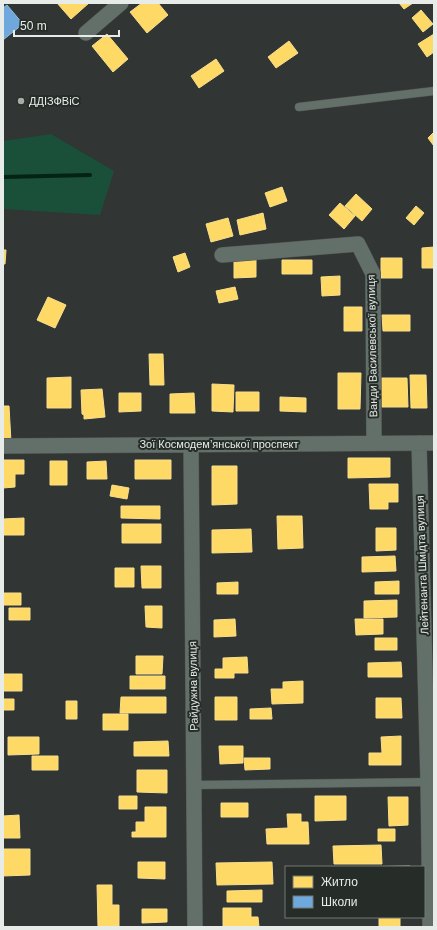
<svg xmlns="http://www.w3.org/2000/svg" width="437" height="930" font-family="Helvetica,sans-serif">
<style>
.green{fill:#1a4f39}
.homes{fill:#ffd966;stroke:#f8df8d}
.schools{fill:#6fa8dc;stroke:#93bce0}
.lines{fill:none;stroke-linecap:round;stroke-linejoin:round}
.stream{stroke:#042315;stroke-width:4}
.service-casing{stroke:#4f5150;stroke-width:9}
.minor-casing{stroke:#4f5150;stroke-width:16}
.service{stroke:#637069;stroke-width:8}
.minor{stroke:#637069;stroke-width:15}
.poi-dot{fill:#a7aca9;stroke:#262d29;stroke-width:1.5}
.labels{text-anchor:middle;stroke-width:4;stroke-linejoin:round;paint-order:stroke}
.poi-label{font-size:11px;fill:#e7ece9;stroke:#262d29;text-anchor:start}
.street-label{font-size:11px;fill:#e7ece9;stroke:#262d29}
</style>
<rect width="100%" height="100%" fill="#313533"/>
<!-- green -->
<path class="green" d="M51,134L114,171L100,215L3,209V141Z"/>
<!-- homes -->
<path class="homes" d="M57,3H89L71,19Z
M142,3H158L168,15L147,33L130,12Z
M399,3H413L404,9Z
M421,10L433,24L423,32L412,18Z
M107,34L128,59L113,72L92,46Z
M434,34V52L427,57L418,44Z
M289,41L298,53L276,68L268,57Z
M216,59L224,71L199,88L191,76Z
M434,132V146L428,138Z
M282,187L287,201L270,207L265,193Z
M356,194L372,209L362,221L345,206Z
M340,203L355,216L344,229L329,215Z
M416,206L424,213L414,225L406,218Z
M263,213L266,229L240,235L237,220Z
M228,218L233,236L211,242L206,224Z
M434,247V268H422V248Z
M3,250H6L5,264H3Z
M185,253L190,267L178,272L173,257Z
M256,257V277L234,278V258Z
M381,258H402V278H381Z
M282,260H312V274H282Z
M340,276V295L322,296L321,277Z
M235,287L238,299L219,303L216,291Z
M48,297L66,305L55,328L37,320Z
M344,307H362V331H344Z
M382,315H410V331H383Z
M149,354H163L164,385H150Z
M338,373H361L360,409H338Z
M410,375H426L427,408H411Z
M71,377V408H47V378Z
M380,378H407L408,407H380Z
M212,384L234,385L233,412L212,411Z
M102,389L105,417L84,419V415L82,414L81,390Z
M236,392H259V411H236Z
M119,393H141V411L119,412Z
M194,393L195,413H170V394Z
M280,397L306,398V412L280,411Z
M3,406H9L11,442H3Z
M348,458H390V477L348,478Z
M3,460H24V474H15V487L3,488Z
M135,460H171V479H135Z
M50,461H67V485H50Z
M106,461L107,479H87V462Z
M212,466H237V504L212,505Z
M369,484H398V502H388V509H370Z
M112,485L129,488L127,499L110,496Z
M121,506H160V519L121,518Z
M277,516H302L303,548L278,549Z
M24,518V535H4L3,519Z
M122,524H161V543H122Z
M376,528H396V550L376,551Z
M251,529L252,552L212,553V530Z
M395,556L396,571L362,572V557Z
M141,566H161V588H142Z
M115,568H134V587H115Z
M399,581V594H375V582Z
M238,582V594H217V583Z
M3,593H21V605H3Z
M397,600V617L364,618V601Z
M145,606H162V628L146,627Z
M9,608H30V620H9Z
M235,619L236,636L214,637V620Z
M355,619H383V634L356,635Z
M375,638H397V650H375Z
M136,656H163L162,674H136Z
M247,657L248,673H234V678H215V669H223V658Z
M401,662L402,677H368V663Z
M3,674H22V691H3Z
M130,676H165V689H130Z
M303,681V703L272,704L271,689H283V682Z
M121,697H166V713H120Z
M215,697H237V720H215Z
M376,698H401L402,718H376Z
M3,699H14V710H3Z
M66,701H77V719H66Z
M271,708L272,719H250V709Z
M103,714H128V730H103Z
M401,736V765H369V753H382L381,737Z
M8,737H39V754L8,755Z
M168,741L169,756H134V742Z
M219,746H243V763L220,764Z
M32,756H58V770H32Z
M244,758H270V769L245,770Z
M137,770H167V793L137,792Z
M119,796H137V809H119Z
M315,796H346V820L315,821Z
M388,797H408V825L389,826Z
M221,803H248V817H221Z
M145,807H166V837H132V832H136V822H145Z
M287,814H301V822H308L309,844H267L266,829L288,828Z
M19,815L20,838H3V816Z
M378,829H395V841H378Z
M381,845L382,864H334L333,846Z
M3,849H30V875L3,876Z
M138,862H165V879L138,878Z
M272,862L273,884L217,885L216,863Z
M410,866V867H356Z
M97,885H112V905H119V926L98,927Z
M262,890V902H227V891Z
M223,908H251V917H258L259,927H223Z
M142,909H167V922L142,923Z
M379,917H400V926L379,927Z"/>
<!-- schools -->
<path class="schools" d="M7,5L23,24L3,40V8Z"/>
<g class="lines">
<!-- stream -->
<path class="stream" d="M3,177L90,175"/>
<defs>
<path id="service" d="M299,107L434,91
M194,785L431,782"/>
<path id="minor" d="M86,33L121,3
M222,255L358,244L373,274L374,443
M419,443L428,782L430,927
M191,445L195,927
M3,446L434,443"/>
</defs>
<!-- service casing -->
<use href="#service" class="service-casing"/>
<!-- minor casing -->
<use href="#minor" class="minor-casing"/>
<!-- service -->
<use href="#service" class="service"/>
<!-- minor -->
<use href="#minor" class="minor"/>
</g>
<!-- markers -->
<circle class="poi-dot" cx="21" cy="101" r="4"/>
<g class="labels">
<!-- poi labels -->
<g class="poi-label">
<text x="29" y="105">ДДІЗФВіС</text>
</g>
<!-- street labels -->
<g class="street-label">
<text transform="translate(372 346) rotate(-91)" y="4">Ванди Василевської вулиця</text>
<text x="219" y="448">Зої Космодем’янської проспект</text>
<text transform="translate(422 565) rotate(-92)" y="4">Лейтенанта Шмідта вулиця</text>
<text transform="translate(193 686) rotate(-91)" y="4">Райдужна вулиця</text>
</g>
</g>
<!-- border -->
<rect width="437" height="930" fill="none" stroke="#e7ece9" stroke-width="8"/>
<!-- legend -->
<rect x="285" y="866" width="140" height="52" fill="#262d29" stroke="#737976"/>
<rect x="293" y="876" width="20" height="12" fill="#ffd966" stroke="#737976"/>
<text x="321" y="886" font-size="12" fill="#e7ece9">Житло</text>
<rect x="293" y="896" width="20" height="12" fill="#6fa8dc" stroke="#737976"/>
<text x="321" y="906" font-size="12" fill="#e7ece9">Школи</text>
<!-- scale -->
<path d="M14 30v6h105v-6" fill="none" stroke="#e7ece9" stroke-width="2"/>
<text x="20" y="30" font-size="12" fill="#e7ece9" stroke="#262d29" stroke-width="3" paint-order="stroke">50 m</text>
</svg>
